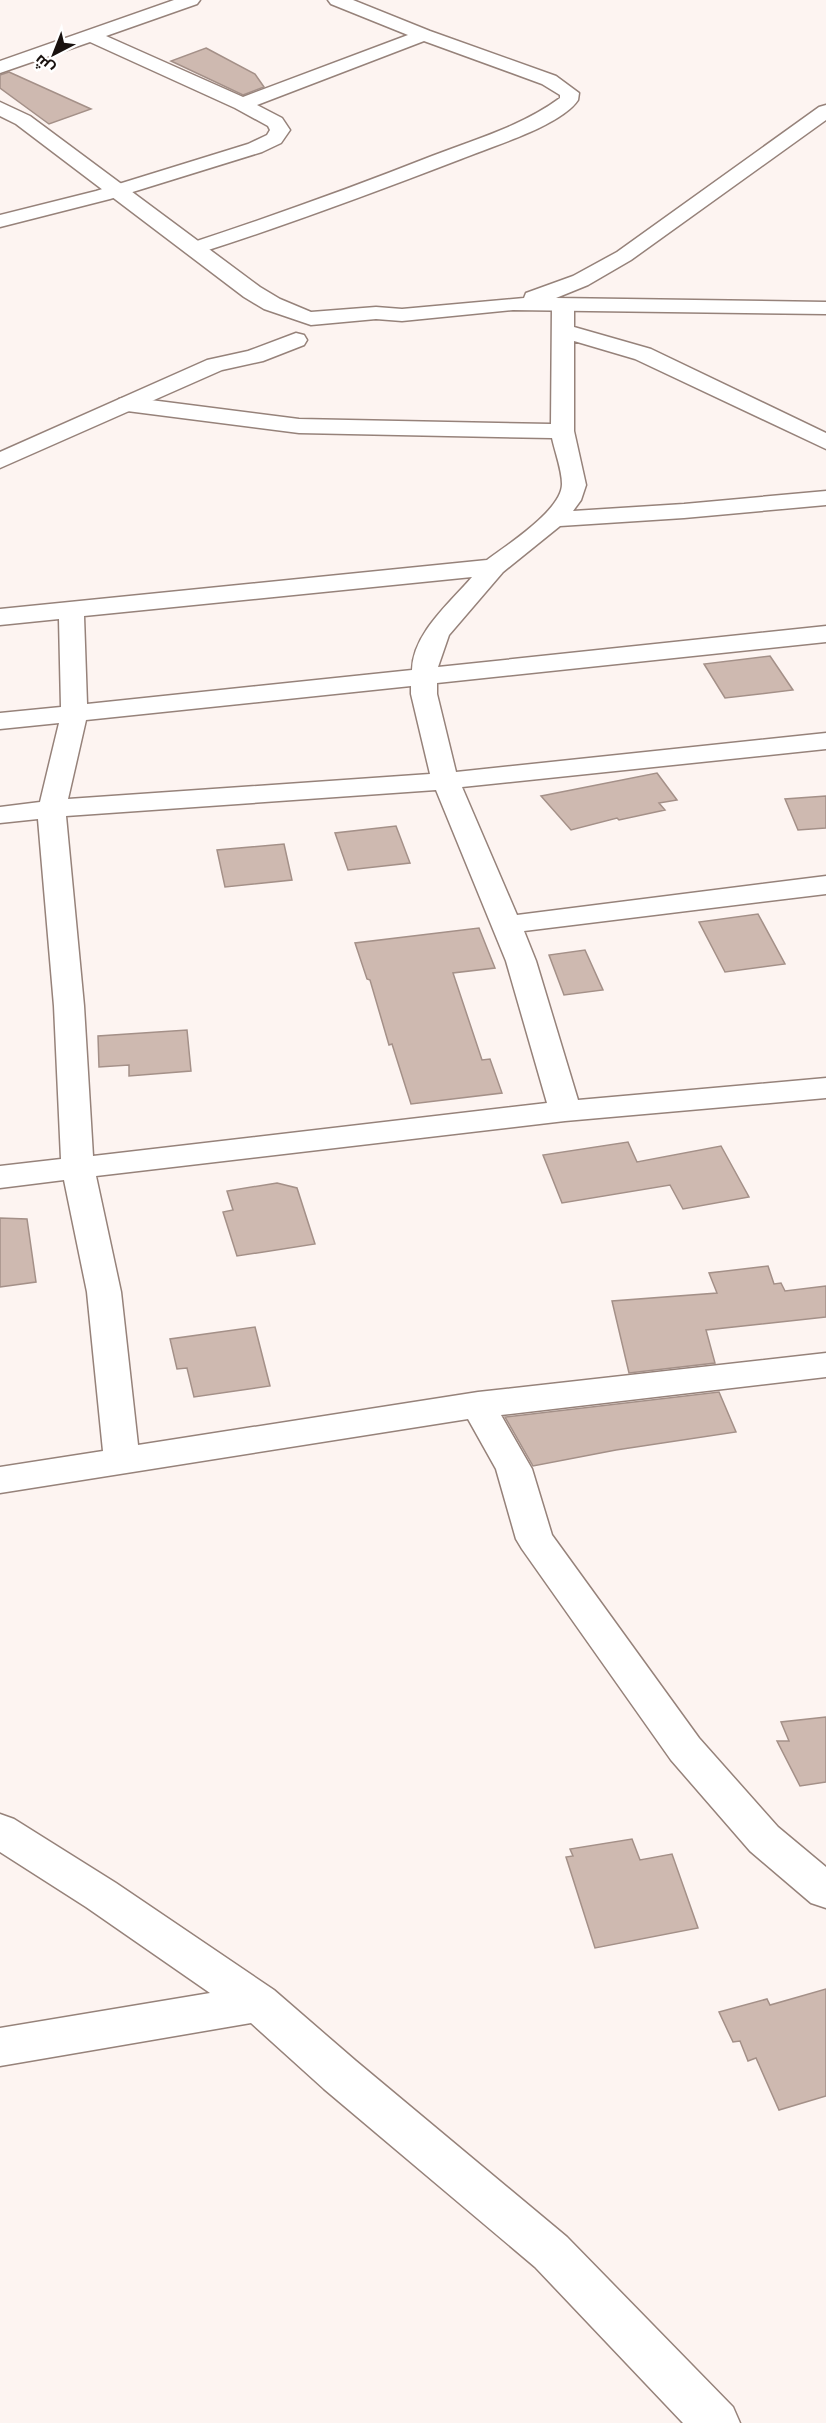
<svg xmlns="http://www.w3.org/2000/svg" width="826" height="2423" font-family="Inter,Cairo,sans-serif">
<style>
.building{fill:#ceb9b0;stroke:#a49088;stroke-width:1.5}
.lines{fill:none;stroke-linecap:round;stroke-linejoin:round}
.minor-casing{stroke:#96827a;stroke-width:3}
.tertiary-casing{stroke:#96827a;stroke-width:3}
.minor{fill:#fff;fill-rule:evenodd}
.tertiary{fill:#fff;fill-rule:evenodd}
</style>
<rect width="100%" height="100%" fill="#fdf4f1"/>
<!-- building -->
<path class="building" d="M206,48L255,74L264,87L243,95L171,61Z
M9,72L91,109L49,124L0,88V75Z
M770,656L793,690L725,698L704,664Z
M657,773L677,800L659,803L665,810L619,820L617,818L571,830L541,796Z
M826,796V828L798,830L785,799Z
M396,826L410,863L348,870L335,833Z
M284,844L292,880L225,887L217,850Z
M758,914L785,964L725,972L699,922Z
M479,928L495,968L453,973L482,1060L490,1059L502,1093L411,1104L392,1044L389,1045L370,980L367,979L355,943Z
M585,950L603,990L564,995L549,955Z
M187,1030L191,1071L129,1076V1065L99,1067L98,1036Z
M628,1142L637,1162L721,1146L749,1197L683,1209L670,1185L562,1203L543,1155Z
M277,1183L297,1188L315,1244L237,1256L223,1212L233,1210L227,1191Z
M0,1218L27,1219L36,1282L0,1287Z
M768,1266L774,1284L781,1283L785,1291L826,1286V1317L706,1330L715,1363L629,1373L612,1301L717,1293L709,1273Z
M255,1327L270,1386L194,1397L187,1368L177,1369L170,1339Z
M719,1392L736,1432L616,1450L533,1466L505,1417Z
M826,1717V1782L800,1786L777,1741H789L781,1722Z
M632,1839L640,1860L672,1854L698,1928L595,1948L566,1857L573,1856L570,1849Z
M826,1989V2096L779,2110L756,2058L748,2061L740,2041L733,2042L719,2012L767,1999L770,2005Z"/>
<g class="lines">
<defs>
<path id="minor" d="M174,0H200L197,4L106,36L243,97L408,35L331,4L328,0H353L430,31L556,76L579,93L578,100C561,126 490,147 461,159C375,192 290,224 202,252L195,254L188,252L185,248L188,244C270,217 351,188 432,156C476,139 522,126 560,98V95L542,84L424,41L257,105L282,118L290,130L281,143L262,152L110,199L0,227V215L96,191L248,144L267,135L270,130L268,126L235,108L90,42L0,73V61Z
M563,300L571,301L574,306V327L651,349L826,433V449L635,359L574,341V431L586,485L581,500L573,511L684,504L826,491V505L684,518L560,526L503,572L449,635L438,667L826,626V642L437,683V694L456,772L826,733V749L462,787L517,915L826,876V894L524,931L536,961L578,1100L826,1078V1098L565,1121L96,1176L121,1292L138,1445L478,1392L826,1353V1377L501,1415L532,1469L552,1535L699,1738L778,1827L826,1867V1908L811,1903L750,1851L671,1760L522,1549L516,1539L496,1469L468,1419L0,1493V1467L103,1451L87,1292L64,1180L0,1188V1166L61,1159L54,1006L38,819L0,823V807L40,802L59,723L0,729V713L61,707L59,619L0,625V609L487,560C507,545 562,510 562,484C562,470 555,452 552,438L299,433L127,411L119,409L116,404L119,399L127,397L299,419L551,424L552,306L555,301ZM472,577C450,603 413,633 412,670L87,704L84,616ZM411,686V694L430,774L68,799L86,720ZM436,790L506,961L547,1103L93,1156L84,1006L66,816Z
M0,1814L14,1819L116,1883L274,1990L356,2061L567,2237L733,2407L740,2423H683L535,2267L324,2089L251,2023L0,2066V2028L210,1993L86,1907L0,1852Z"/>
<path id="tertiary" d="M0,102L30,116L260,287L280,299L311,312L376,307L402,309L524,298L526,293L573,276L617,252L819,107L826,105V120L631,260L588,285L556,298L826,302V314L513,310L402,321L376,319L311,325L264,309L244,297L16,124L0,116Z
M296,333L304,335L307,340L304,345L263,361L222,370L0,468V452L207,360L248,351Z"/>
</defs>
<!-- minor casing -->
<use href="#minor" class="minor-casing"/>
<!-- tertiary casing -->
<use href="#tertiary" class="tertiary-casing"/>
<!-- minor -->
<use href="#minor" class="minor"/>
<!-- tertiary -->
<use href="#tertiary" class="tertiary"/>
</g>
<!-- north arrow -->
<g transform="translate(54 54) rotate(222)" stroke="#ffffff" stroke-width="4.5" paint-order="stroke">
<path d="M0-4.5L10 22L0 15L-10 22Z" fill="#19120f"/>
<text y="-9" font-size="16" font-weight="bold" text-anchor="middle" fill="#19120f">ش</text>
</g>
</svg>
